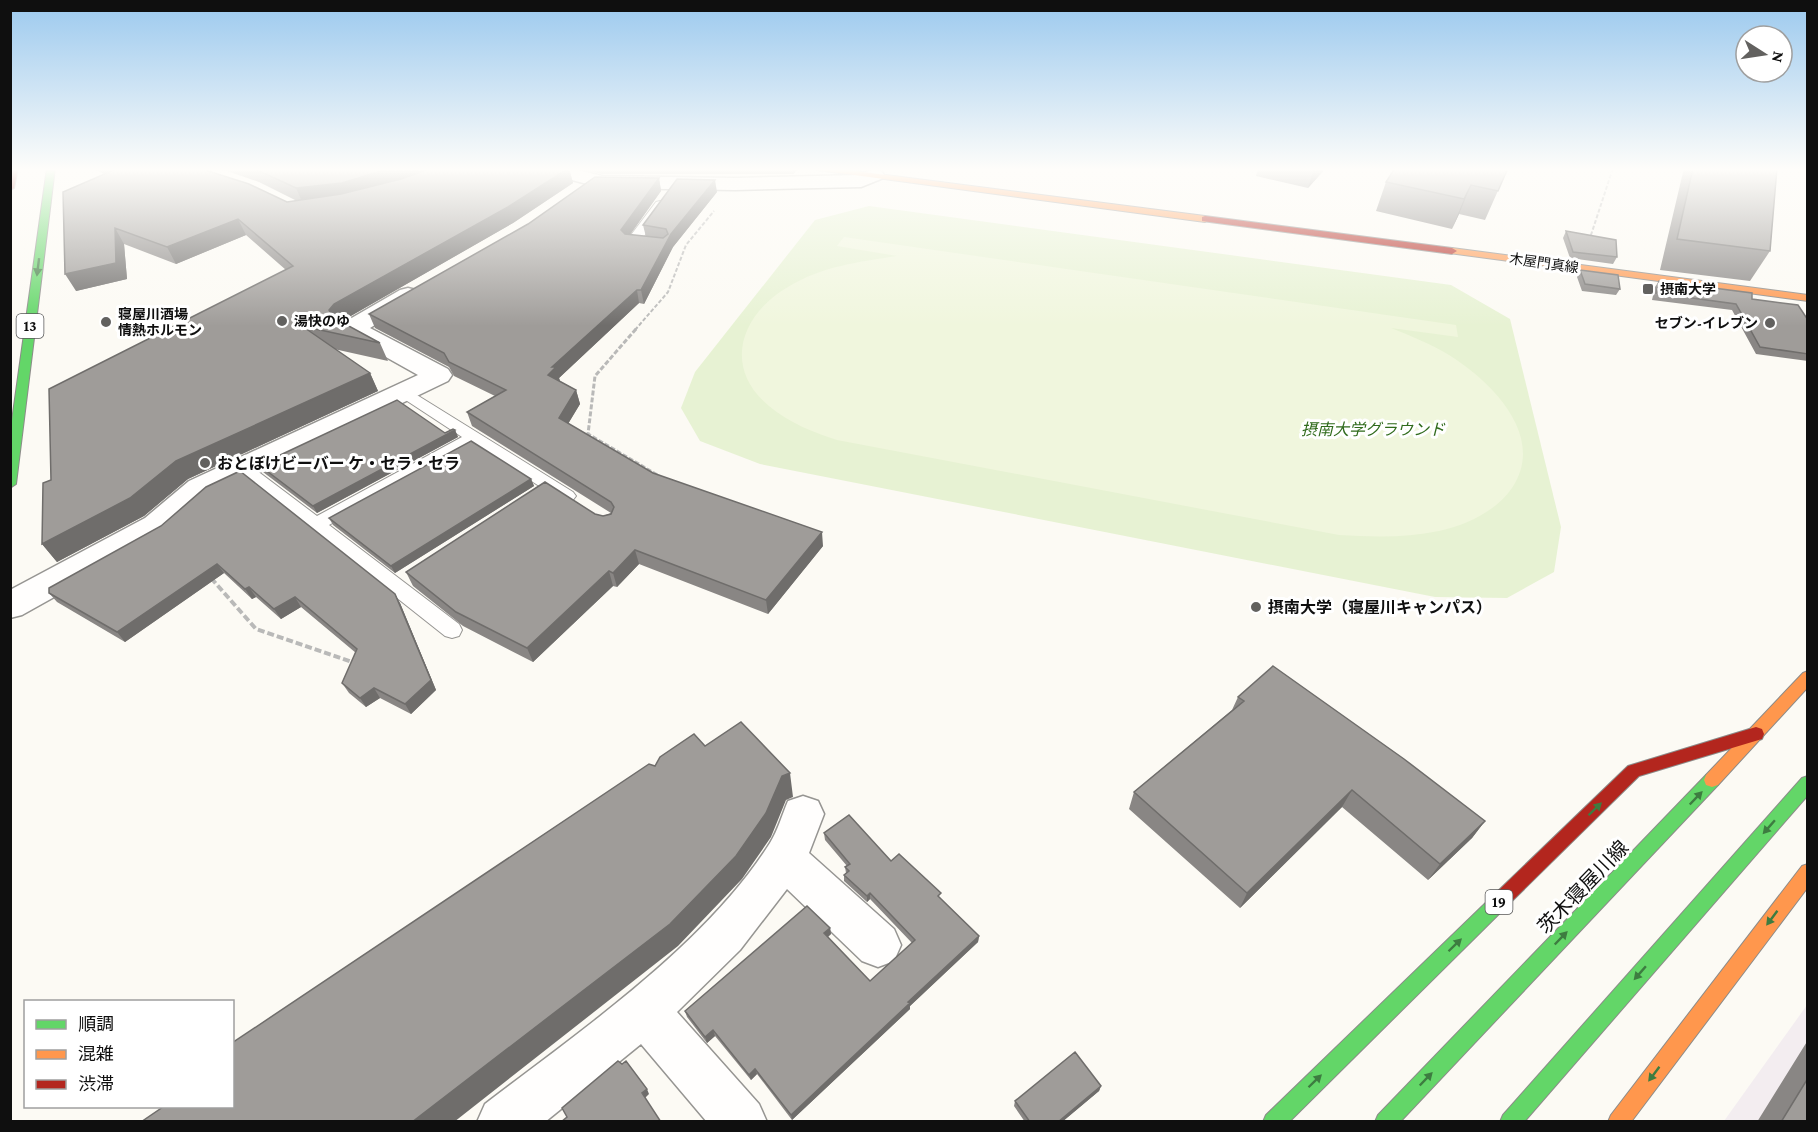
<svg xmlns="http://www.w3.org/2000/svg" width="1818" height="1132" font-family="'Crimson Pro','Noto Sans JP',serif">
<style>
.industrial{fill:#f3edf0}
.green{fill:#e7f2d3}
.pitch{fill:#f0f6dd}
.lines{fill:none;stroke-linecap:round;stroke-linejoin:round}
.lane-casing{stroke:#969592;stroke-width:2}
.street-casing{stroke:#969592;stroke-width:3}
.fast-casing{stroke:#8c8b89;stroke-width:2}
.slow-casing{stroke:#8c8b89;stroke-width:2}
.jam-casing{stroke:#8c8b89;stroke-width:2}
.path-far2{stroke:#b9b9b8;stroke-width:2;stroke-dasharray:4 2;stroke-linecap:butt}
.path-far1{stroke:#b9b9b8;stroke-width:3;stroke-dasharray:5 2;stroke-linecap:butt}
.path{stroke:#b9b9b8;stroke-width:4;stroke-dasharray:7 3;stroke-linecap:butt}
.lane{fill:#fffefd;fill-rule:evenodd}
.street{fill:#fffefd;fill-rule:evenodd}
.fast{fill:#63d668;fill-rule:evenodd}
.slow{fill:#ff974d;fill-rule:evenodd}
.jam{fill:#b3261e;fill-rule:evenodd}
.wall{fill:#898684}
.shaded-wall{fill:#6f6d6b}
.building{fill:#9f9c99;stroke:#6f6d6b;stroke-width:1.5}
.oneway{fill:#3d7c40}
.poi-dot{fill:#62615f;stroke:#fff;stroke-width:2}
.labels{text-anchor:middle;stroke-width:6;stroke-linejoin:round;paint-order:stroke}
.far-street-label{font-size:14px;fill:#0f0f0f;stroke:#fff}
.far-poi-label{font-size:14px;font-weight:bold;fill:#0f0f0f;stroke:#fff;text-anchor:start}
.shield{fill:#fff;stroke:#575757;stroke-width:1.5}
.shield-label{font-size:15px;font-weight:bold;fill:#0f0f0f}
.park-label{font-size:16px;font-style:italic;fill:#2f6a1b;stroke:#fff}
.poi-label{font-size:16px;font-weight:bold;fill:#0f0f0f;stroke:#fff;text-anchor:start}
.near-street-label{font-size:20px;fill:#0f0f0f;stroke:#fff}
</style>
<rect width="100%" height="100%" fill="#fcfaf4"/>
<!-- industrial -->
<path class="industrial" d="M1807,1005V1121H1724Z"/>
<!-- green -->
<path class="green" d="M869,206L1451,285L1510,319L1561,527L1554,572L1507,598L1435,597L760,464L700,441L681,408L695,372L815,220Z"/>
<!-- pitch -->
<path class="pitch" d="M844,237L1456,325L1458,337L1391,328C1411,336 1431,344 1449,355C1491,381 1547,436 1512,488C1496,511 1467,525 1439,531C1406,538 1373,537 1339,535L837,440C813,432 789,423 769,406C722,367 741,314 788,287C822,266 859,262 897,256L837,246Z"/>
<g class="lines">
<defs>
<path id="lane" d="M660,201L666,205L642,239L657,241L659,244L657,247L628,245L626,242L628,239L656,202Z
M404,387L573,492L576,496L573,500H561L474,444L329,525L459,624L462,630L459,636L452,638L445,636L233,468L236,464H248L317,516L462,437L398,395L396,392Z"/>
<path id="street" d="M539,168H570L602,176L735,178L858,175L874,169L881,171L884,175L881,179L861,187L735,190L602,188L542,172Z
M408,288L416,290L420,295L416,300L370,328L448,369L452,375L448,381L211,495L167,534L22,615L10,618V590L145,518L189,481L418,375L343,333L339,328L343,323L400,290Z
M803,796L818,801L824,814L809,853L894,929L901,945L894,961L878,967L862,961L787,889L740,950L677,1012L759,1104L767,1122H707L641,1044L545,1122H477L485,1104C580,1031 706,945 770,843C778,830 782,815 788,801Z"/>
<path id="fast" d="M47,168H55L16,484L10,488V435Z
M1712,773L1718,775L1720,780L1718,785L1400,1122H1375L1378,1115L1706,775Z
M1808,776V795L1524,1122H1500L1503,1115L1802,778Z
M1504,889L1510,891L1513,897L1510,903L1289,1122H1263L1266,1115L1498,891Z"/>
<path id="slow" d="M813,168H832L1205,216L1209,219L1205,222L817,170Z
M1452,248L1808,295V301L1449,253V249Z
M1808,671V687L1718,785L1712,787L1706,785L1704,780L1706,775L1803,673Z
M1808,864V887L1631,1122H1608L1611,1115L1802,866Z"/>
<path id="jam" d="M10,168H18L14,188L10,190Z
M1205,216L1452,248L1457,251L1452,254L1202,221V217Z
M1756,727L1762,729L1764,734L1762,739L1639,776L1510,903L1504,905L1498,903L1495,897L1498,891L1628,766Z"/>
</defs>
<!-- lane casing -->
<use href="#lane" class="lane-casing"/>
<!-- street casing -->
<use href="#street" class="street-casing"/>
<!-- fast casing -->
<use href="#fast" class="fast-casing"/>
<!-- slow casing -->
<use href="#slow" class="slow-casing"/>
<!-- jam casing -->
<use href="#jam" class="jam-casing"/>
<!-- path-far2 -->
<path class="path-far2" d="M1589,241L1613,168
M635,330L668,292L686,245L714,211"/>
<!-- path-far1 -->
<path class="path-far1" d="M636,329L595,376L588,434L659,476"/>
<!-- path -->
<path class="path" d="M211,578L256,629L355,663"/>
<!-- lane -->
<use href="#lane" class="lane"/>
<!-- street -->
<use href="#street" class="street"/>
<!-- fast -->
<use href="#fast" class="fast"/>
<!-- slow -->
<use href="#slow" class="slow"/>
<!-- jam -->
<use href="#jam" class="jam"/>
</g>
<!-- wall -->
<path class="wall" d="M92,168H199L287,202L297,201L259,182L227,171L207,168H569L573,183L513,223L342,321L341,322L380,343L388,361L334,349L370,373L378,391L188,479L144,516L57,562L42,544L51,480L286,270L246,235L176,264L124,244L127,279L76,291L104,174Z
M577,168H799L793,174H602Z
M1258,168H1326L1308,188L1256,176Z
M1508,168L1485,220L1459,214L1452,229L1376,211L1386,182Z
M1684,168H1777L1770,251L1750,281L1660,270Z
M659,178L661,191L630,235L646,237L643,225L717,192L673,247L644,304L639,303L559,378L560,381L576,390L580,404L568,424L653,473L823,546L768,614L639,564L617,587L613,586L533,662L463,626L413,586L406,572L595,514L603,516L611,513L472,426L467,412L495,396L454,376L449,367L375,328L369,314Z
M1566,231L1617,257L1613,264L1570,258L1563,238Z
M1580,270L1620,289L1616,295L1582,291L1577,277Z
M1659,281L1752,299L1808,320V361L1756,354L1732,310L1652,300L1655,287Z
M455,430L458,437L317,513L263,472L259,465L445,433Z
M531,479L534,486L395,573L333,525L329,518Z
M161,526L400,603L436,690L411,714L380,698L366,707L349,693L342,683L356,653L301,607L281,619L256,597L252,599L224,573L125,642L57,602L49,593Z
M1238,697L1485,821L1472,838L1428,880L1342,807L1240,908L1129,809L1134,792L1232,710Z
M824,833L891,861L940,898L979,936L978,942L910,1006V1009L792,1120L757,1074L751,1080L715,1036L707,1043L687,1017L685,1011L830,928L831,934L828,937L870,981L912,943L870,899L867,902L844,881V875L846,873L845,867L847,866L825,840Z
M1808,1040V1122H1757Z
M1101,1086L1099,1091L1062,1122H1025L1014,1106L1015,1101Z"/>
<!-- shaded-wall -->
<path class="shaded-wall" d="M391,168H443L303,204L296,188Z
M569,168L573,183L513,223L342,321L337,327L329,310L334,304Z
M793,168H799L793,174Z
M1314,168H1326L1308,188Z
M659,178L661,191L624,243L621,230Z
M715,180L717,192L673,247L644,304L641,290L671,234Z
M1471,185L1459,214L1452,229L1464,199Z
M238,219L246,235L176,264L167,247Z
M115,228L124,244L127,279L76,291L65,274Z
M637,290L639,303L559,378L560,381L548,375L552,367Z
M370,373L378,391L188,479L144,516L57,562L42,544L176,461Z
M576,390L580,404L563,432L559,418Z
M455,430L458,437L317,513L313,506Z
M531,479L534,486L395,573L391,566Z
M822,532L823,546L768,614L766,600Z
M635,550L639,564L617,587L613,573Z
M217,564L224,573L125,642L117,632Z
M609,571L613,586L533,662L527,648Z
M249,587L256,597L252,599L245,589Z
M395,594L400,603L436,690L411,714L405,704Z
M295,597L301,607L281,619L274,609Z
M374,688L380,698L366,707L360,698Z
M790,773L793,797L786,800L771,837L742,879L678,946L454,1122H412L782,776Z
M1352,790L1342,807L1240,908L1247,893Z
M1485,821L1472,838L1428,880L1440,864Z
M870,893V899L867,902V896Z
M830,928L831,934L825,939L824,933Z
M979,936L978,942L910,1006V1009L792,1120L791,1115L908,1002Z
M713,1030L715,1036L707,1043L705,1037Z
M755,1069L757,1074L751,1080L749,1075Z
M1101,1086L1099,1091L1062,1122H1058Z
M647,1089L649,1094L645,1098L642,1093Z"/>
<!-- building -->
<path class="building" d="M110,168H199L249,184L287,202L341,194L401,179L432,168H569L508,207L334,304L329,310L334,318L380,343L302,326L370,373L176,461L130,498L42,544L43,483L51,480L49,389L293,266L238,219L167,247L115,228L116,263L65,274L63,192L114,170Z
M253,168H391L342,183L296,188Z
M1395,168H1508L1498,191L1471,185L1464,199L1386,182Z
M1693,168H1777L1770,251L1677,239Z
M595,177L659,178L621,230L625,234L663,238L668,234L666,229L643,225L677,179L715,180L671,234L641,290H637L552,367H556L548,375L576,390L559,418L653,473L822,532L766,600L635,550L613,573L609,571L527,648L456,612L406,572L545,482L595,514L603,516L611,514L614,507L611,502L467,412L506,390L449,362L444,353L369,314L528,224Z
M1566,231L1616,240L1617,257L1573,252Z
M1580,270L1618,275L1620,289L1585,284Z
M1659,281L1752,293V299L1798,305L1808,320V354L1760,347L1736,304L1656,293Z
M397,400L445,433L453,429L455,430L313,506L259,465Z
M471,441L531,479L391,566L329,518Z
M240,471L395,594L431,680L405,704L374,688L360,698L342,683L357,649L295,597L274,609L249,587L245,589L217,564L117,632L49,593V588L161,526L206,487Z
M1273,666L1404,759L1485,821L1440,864L1352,790L1247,893L1134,792L1244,701L1238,697Z
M741,722L790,773L782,776L766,813L736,856L670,924L412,1122H141L163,1107H232V1043L649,764L655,766L660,757L694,734L705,746Z
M849,815L891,861L899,854L941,893L938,896L979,936L908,1002L910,1003L791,1115L755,1069L749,1075L713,1030L705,1037L685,1011L807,906L830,928L824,933L870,981L915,940L870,893L867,896L844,875L849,871L845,867L850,864L824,833Z
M1075,1052L1101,1086L1058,1122H1030L1015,1101Z
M618,1061L622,1064L626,1061L647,1089L642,1093L661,1122H561L567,1117L562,1108Z
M1808,1078V1122H1781Z"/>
<!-- one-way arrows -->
<defs><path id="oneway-solid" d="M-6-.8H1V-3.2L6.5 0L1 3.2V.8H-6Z" transform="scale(1.5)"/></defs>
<g class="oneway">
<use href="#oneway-solid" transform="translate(38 267) rotate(97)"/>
<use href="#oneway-solid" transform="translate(1696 798) rotate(-46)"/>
<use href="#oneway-solid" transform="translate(1595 809) rotate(-44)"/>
<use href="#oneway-solid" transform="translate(1769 827) rotate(131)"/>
<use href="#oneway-solid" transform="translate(1772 918) rotate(127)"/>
<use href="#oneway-solid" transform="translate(1561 938) rotate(-46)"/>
<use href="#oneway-solid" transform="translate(1455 945) rotate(-44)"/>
<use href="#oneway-solid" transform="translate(1640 973) rotate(131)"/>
<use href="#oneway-solid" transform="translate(1654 1074) rotate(127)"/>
<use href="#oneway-solid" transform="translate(1426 1079) rotate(-46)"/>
<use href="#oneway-solid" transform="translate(1315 1081) rotate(-44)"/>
</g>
<!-- sky -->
<linearGradient id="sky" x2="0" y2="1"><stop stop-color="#9bc9ee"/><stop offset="0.52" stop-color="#fefdfa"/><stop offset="1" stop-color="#fefdfa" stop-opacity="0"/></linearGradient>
<rect width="1818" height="326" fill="url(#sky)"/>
<!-- markers -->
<g class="poi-dot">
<rect x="1642" y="283" width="12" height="12" rx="3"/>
<circle cx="282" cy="321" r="6"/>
<circle cx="106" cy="322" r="6"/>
<circle cx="1770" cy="323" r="6"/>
<circle cx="205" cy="463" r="6"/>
<circle cx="1256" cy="607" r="6"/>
</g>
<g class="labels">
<!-- far-street labels -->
<g class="far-street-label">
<text transform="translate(1544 263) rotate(8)" y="5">木屋門真線</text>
</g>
<!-- far-poi labels -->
<g class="far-poi-label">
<text x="1660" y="294">摂南大学</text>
<text x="118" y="319">寝屋川酒場<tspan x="118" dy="16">情熱ホルモン</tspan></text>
<text x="294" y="326">湯快のゆ</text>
<text x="1758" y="328" text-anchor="end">セブン-イレブン</text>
</g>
<!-- shield labels -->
<g class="shield">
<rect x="16.5" y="314" width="27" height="24" rx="4.5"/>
<rect x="1485.5" y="890" width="27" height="24" rx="4.5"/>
</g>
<g class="shield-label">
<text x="30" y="331">13</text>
<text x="1499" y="907">19</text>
</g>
<!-- park labels -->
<g class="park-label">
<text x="1373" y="435">摂南大学グラウンド</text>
</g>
<!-- poi labels -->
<g class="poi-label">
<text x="217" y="469">おとぼけビーバー ケ・セラ・セラ</text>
<text x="1268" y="613">摂南大学（寝屋川キャンパス）</text>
</g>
<!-- near-street labels -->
<g class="near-street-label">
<text transform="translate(1583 887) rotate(-46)" y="7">茨木寝屋川線</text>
</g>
</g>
<!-- border -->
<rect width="1818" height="1132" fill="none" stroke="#0f0f0f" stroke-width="24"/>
<!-- legend -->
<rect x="24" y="1000" width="210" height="108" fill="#ffffff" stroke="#9f9f9f" stroke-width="1.5"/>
<rect x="36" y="1020" width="30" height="9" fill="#63d668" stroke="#9f9f9f" stroke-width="1.5"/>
<text x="78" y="1030" font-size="18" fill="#0f0f0f">順調</text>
<rect x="36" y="1050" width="30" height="9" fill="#ff974d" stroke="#9f9f9f" stroke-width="1.5"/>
<text x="78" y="1060" font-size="18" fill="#0f0f0f">混雑</text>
<rect x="36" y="1080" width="30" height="9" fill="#b3261e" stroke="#9f9f9f" stroke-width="1.5"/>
<text x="78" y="1090" font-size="18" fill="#0f0f0f">渋滞</text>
<!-- north arrow -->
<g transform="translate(1764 54) rotate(102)"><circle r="28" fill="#ffffff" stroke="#9f9f9f" stroke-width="1.5"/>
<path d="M0-4.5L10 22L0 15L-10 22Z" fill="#62615f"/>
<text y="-9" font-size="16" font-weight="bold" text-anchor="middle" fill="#0f0f0f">N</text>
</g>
</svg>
